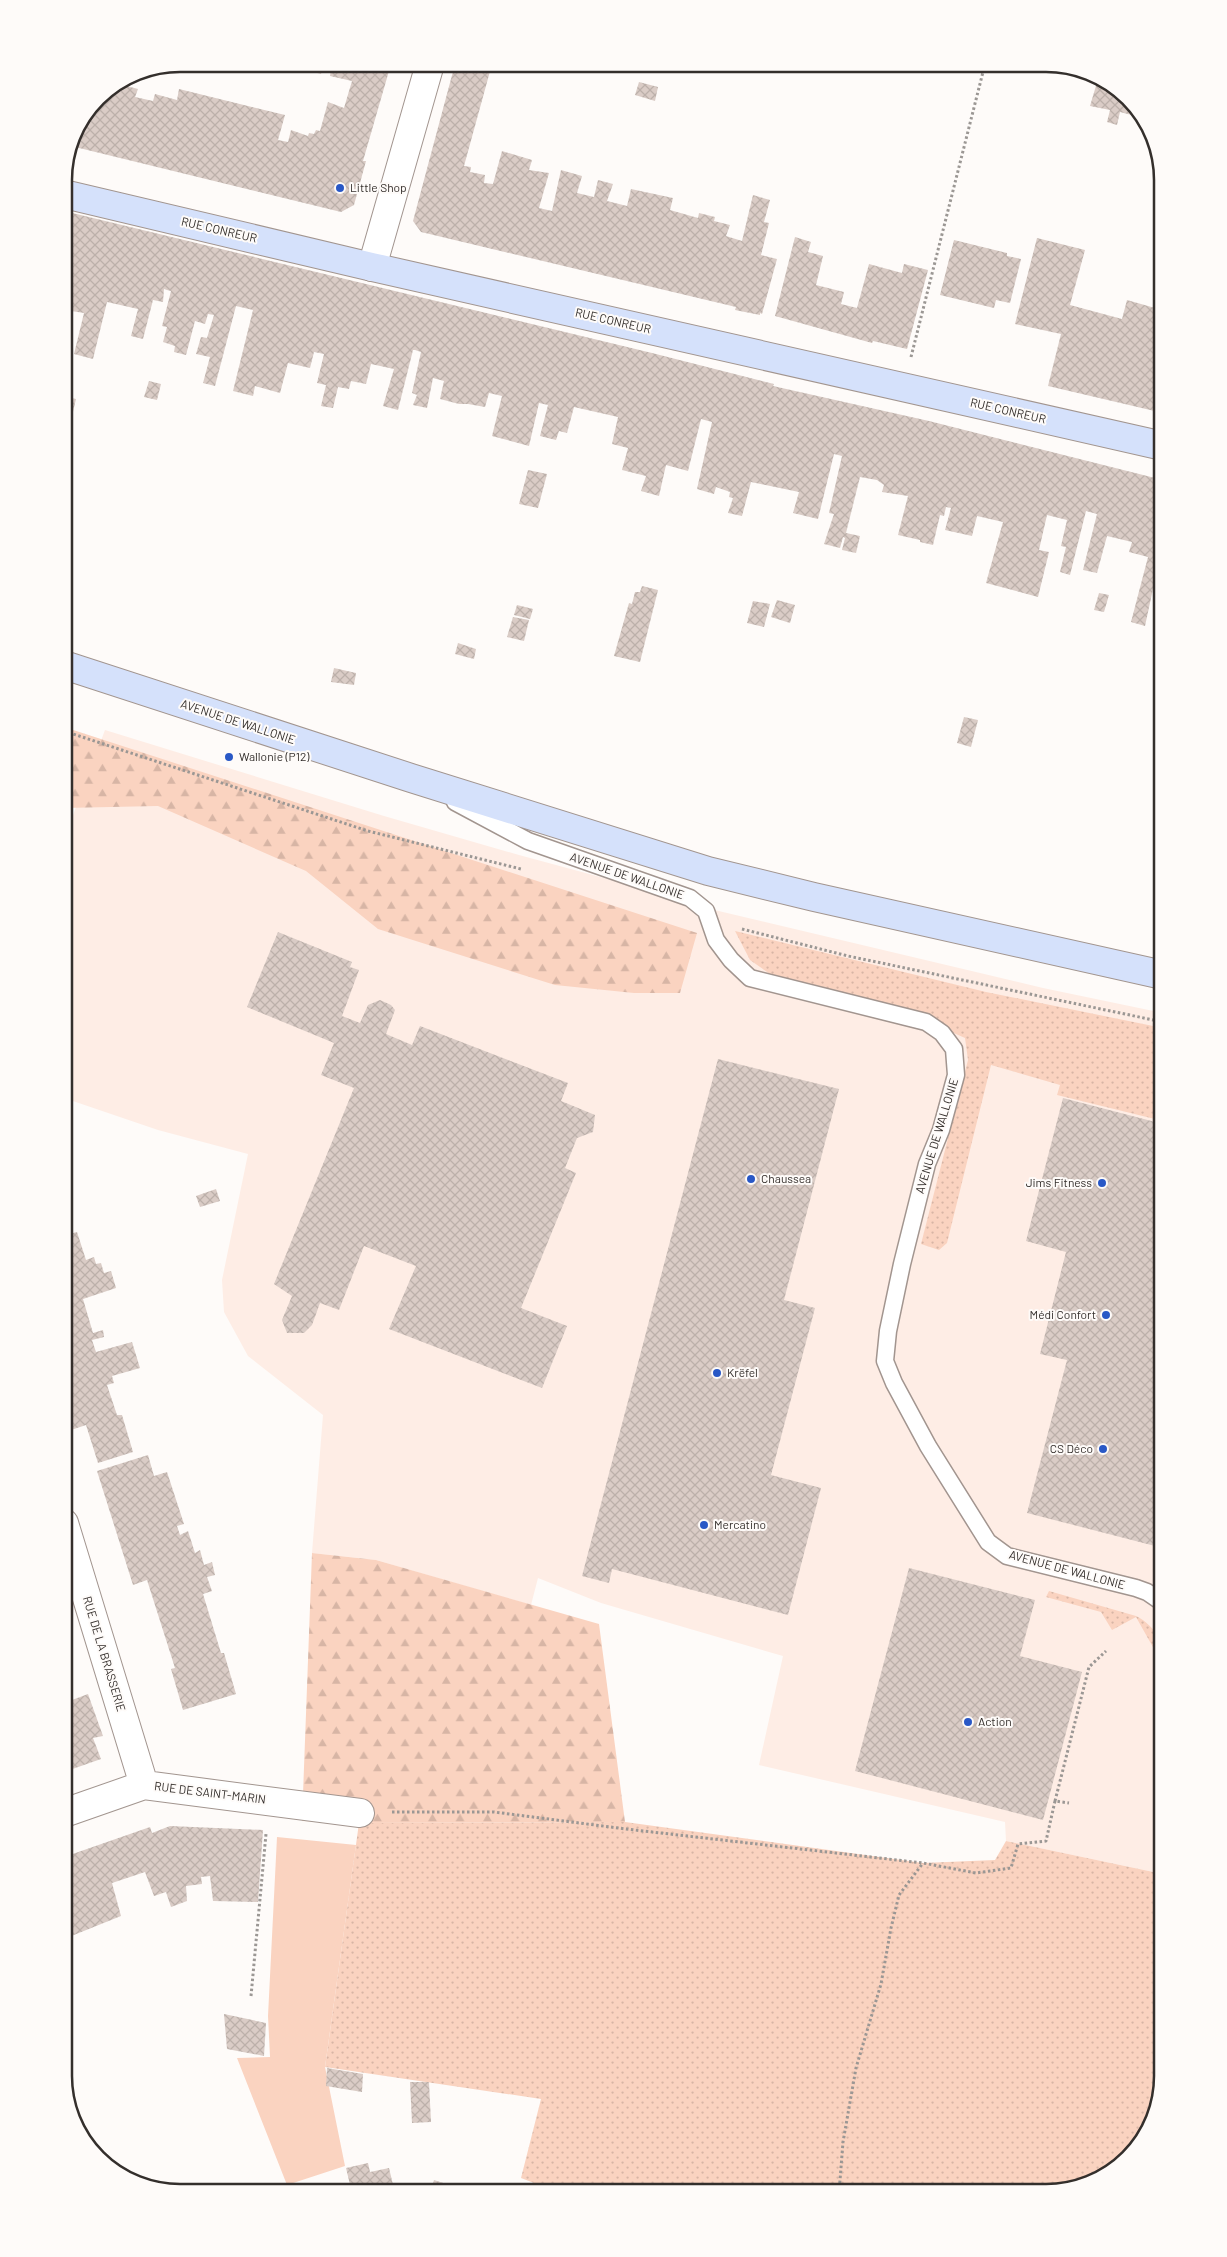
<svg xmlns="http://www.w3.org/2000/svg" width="1227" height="2257" font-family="Barlow,sans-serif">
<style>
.built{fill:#feede5}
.grass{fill:url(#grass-dots)}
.forest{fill:url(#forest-firs)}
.garden{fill:#fad3c0}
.building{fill:url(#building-cross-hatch)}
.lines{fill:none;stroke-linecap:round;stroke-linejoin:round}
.lane-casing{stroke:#a2958f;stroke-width:19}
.street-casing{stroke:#a2958f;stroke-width:30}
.secondary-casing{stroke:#a2958f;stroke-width:30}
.path{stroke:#9b9794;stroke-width:3;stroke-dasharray:2.5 2.5;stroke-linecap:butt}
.lane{stroke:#fff;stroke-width:16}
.street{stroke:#fff;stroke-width:28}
.secondary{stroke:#d5e1fb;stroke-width:28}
.poi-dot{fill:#2958c6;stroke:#fefbf9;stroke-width:2}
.labels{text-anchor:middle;stroke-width:4;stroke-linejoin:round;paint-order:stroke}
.poi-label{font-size:12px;fill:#342f2c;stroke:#fefbf9;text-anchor:start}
.street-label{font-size:12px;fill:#342f2c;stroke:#fefbf9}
.rim{fill:none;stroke:#342f2c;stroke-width:2.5}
</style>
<defs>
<pattern id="grass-dots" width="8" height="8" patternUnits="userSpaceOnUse" patternTransform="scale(1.25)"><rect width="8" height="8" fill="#fad3c0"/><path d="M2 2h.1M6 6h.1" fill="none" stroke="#d7b5a5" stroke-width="1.8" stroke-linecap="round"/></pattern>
<pattern id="forest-firs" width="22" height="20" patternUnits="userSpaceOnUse" patternTransform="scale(1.25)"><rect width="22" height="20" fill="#fad3c0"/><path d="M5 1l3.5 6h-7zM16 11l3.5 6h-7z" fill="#d7b5a5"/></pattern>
<pattern id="building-cross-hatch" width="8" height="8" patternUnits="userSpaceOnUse" patternTransform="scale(1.25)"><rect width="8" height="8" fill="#daccc6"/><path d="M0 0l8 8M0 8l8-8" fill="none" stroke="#bcb0aa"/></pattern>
</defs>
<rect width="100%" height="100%" fill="#fefbf9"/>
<!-- built -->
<path class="built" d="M105,730L384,816L519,855L689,901L706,908L1043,988L1163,1013V1874L1006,1841L1005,1822L759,1765L783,1656L601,1603L538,1578L531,1605L376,1560L312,1553L323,1415L248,1356L224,1312L222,1280L248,1154L158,1130L64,1098V851L70,823Z"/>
<!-- grass -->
<path class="grass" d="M735,931L986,992L1163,1028V1121L1057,1095L1060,1085L991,1065L947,1243L939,1250L921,1244L968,1060L965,1038L922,1019L770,974L750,960Z
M1049,1591L1136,1616C1157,1627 1163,1643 1163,1665L1136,1617L1112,1630L1101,1612L1046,1597Z
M625,1822L923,1863L995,1860L1006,1841L1163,1874V2077L1144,2141L1091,2184L1046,2193H560L521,2178L541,2099L325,2067L359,1823Z"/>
<!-- forest -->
<path class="forest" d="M64,727L697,933L680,993H634L555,985L378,929L306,871L158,806L64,808Z
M312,1553L376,1560L599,1624L625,1822L359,1823L302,1821Z"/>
<!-- garden -->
<path class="garden" d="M277,1837L356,1845L325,2067L345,2166L287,2185L237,2058L270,2057L268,2016Z"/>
<!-- building -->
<path class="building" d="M284,64H391L363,161H366L354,205L341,212L71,146L75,132L98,98L124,81L123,85L138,89L135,97L153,101L155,94L177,100L179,89L285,115L278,140L288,142L291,130L308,136L309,133L314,134L316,130L320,131L328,102L344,108L352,81L330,76L331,69L323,66L321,74Z
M455,64H492L464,166L471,167L470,172L485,175L484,183L493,184L502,151L532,160L529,170L549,173L539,208L552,211L561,170L582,176L577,193L594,197L598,180L613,184L607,201L627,206L631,189L673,198L670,210L698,218L699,213L715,217L714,221L730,225L726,236L742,241L753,195L770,200L764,222L769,223L761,255L777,259L762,314L760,313V315L735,310L736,307L421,232L413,221Z
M752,64H782L780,71Z
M845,64H872L870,71Z
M1098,79L1112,84L1139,117L1120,112L1117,125L1107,122L1110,110L1090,106Z
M639,82L658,87L655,101L635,95Z
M64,211L652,353L774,384L773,386L929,421L1163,480V577L1156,575L1145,626L1131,622L1148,557L1129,552L1132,542L1107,536L1097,573L1083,570L1097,514L1086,511L1070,575L1060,572L1066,547L1061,546L1067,520L1047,515L1039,550L1049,552L1038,597L986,583L1003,522L977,516L972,536L945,530L951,508L946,507L944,516L940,515L933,545L920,542V540L898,535L908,496L882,492L884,485L877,480L860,477L846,533L860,536L856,553L842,550L845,538L843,537L840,548L824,544L834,514L829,513L842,456L834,454L818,519L793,513L799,492L751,482L742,516L728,513L733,498L729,497L730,492L716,487L714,494L697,489L712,422L701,419L688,471L666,465L659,496L641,491L646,476L622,470L628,448L612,444L618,417L574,407L567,433L559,431L556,440L540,436L548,405L539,403L529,446L492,436L502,396L489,393L485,407L468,404H459L440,399L444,381L433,378L427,408L413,405L417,395L412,393L421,352L415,350H413L398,410L383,406L394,369L371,364L366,384L351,381L349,389L338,387L333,408L321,406L326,385L317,383L324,354L314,352L310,368L288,363L280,393L255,386L253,396L233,391L253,310L236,306L215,386L203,383L210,357L196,354L201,337L207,338L214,315L208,314L205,324L195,321L186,355L174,352L175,346L163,342L167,327L162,326L171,291L167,290L164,289L163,302L153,300L143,339L131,336L138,309L107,302L93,359L74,354L84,313L71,311L73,307L64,305Z
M795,237L811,242L808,252L823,256L816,285L844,292L841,304L857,308L869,264L902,273L904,264L928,270L907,349L873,341L872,343L775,316Z
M1037,238L1085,250L1070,305L1122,319L1127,300L1155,308L1158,300L1163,302V413L1048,386L1061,334L1015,324Z
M954,240L1007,253V256L1021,259L1010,303L996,300L994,308L940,295Z
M149,381L161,384L157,400L144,397Z
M64,396L76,399L69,429L64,428Z
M528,470L547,474L538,508L519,504Z
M642,586L658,590L640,662L614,656L629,603L632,604L635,592H640Z
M1099,593L1109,595L1104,612L1094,610Z
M777,600L795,605L790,623L771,617Z
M753,601L770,604L764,627L747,623Z
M517,605L533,609L530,619L514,615Z
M513,617L529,620L524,641L507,637Z
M458,643L476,649L474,659L455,654Z
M334,668L356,673L354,685L331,682Z
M964,717L978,720L971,747L957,743Z
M278,932L352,962L350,967L359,970L342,1016L360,1023L368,1005L380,1000L391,1005L395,1010L386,1034L412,1045L420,1026L568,1083L561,1101L595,1115L593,1132L577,1138L565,1168L576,1173L521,1308L567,1326L542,1388L389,1329L416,1266L364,1246L339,1310L320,1303L312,1325L304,1333H287L282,1320L292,1296L274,1284L354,1088L321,1075L334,1043L247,1007Z
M718,1059L839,1089L784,1300L815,1308L771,1475L821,1488L788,1615L612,1569L609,1583L582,1576Z
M1063,1098L1163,1124V1515L1155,1546L1027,1513L1067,1360L1040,1354L1066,1252L1026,1241Z
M216,1189L220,1201L200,1207L196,1196Z
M77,1232L86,1260L94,1257L96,1264L101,1263L104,1273L111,1271L116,1288L83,1299L93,1333L103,1330L104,1337L92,1340L96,1352L132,1342L140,1368L112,1376L114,1383L107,1385L117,1415H122L133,1452L98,1463L86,1425L71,1430L64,1405V1235Z
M148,1455L154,1476L167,1472L184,1524L177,1526L180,1535L188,1531L195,1553L200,1550L204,1565L212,1562L215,1575L207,1577L212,1591L203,1594L221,1653H224L236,1694L183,1710L171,1669L175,1668L147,1580L133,1585L97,1471Z
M909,1568L1035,1600L1020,1656L1082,1672L1043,1820L855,1771Z
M64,1616L70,1633L64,1634Z
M88,1694L103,1736L93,1738L101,1759L64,1772V1703Z
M170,1826L263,1830L258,1902L213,1901L210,1876L201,1877L202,1884L186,1886L187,1901L171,1907L166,1892L154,1896L145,1872L112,1883L121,1916L64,1939V1857L150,1827L152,1833Z
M224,2014L266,2023L264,2056L227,2049Z
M327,2068L363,2074L362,2092L326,2086Z
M410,2082H429L431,2122L412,2123Z
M80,2114L90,2142L73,2121L72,2117Z
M368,2163L370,2172L389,2168L395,2193H352L346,2168Z
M434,2180L474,2193H430Z"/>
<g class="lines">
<defs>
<path id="lane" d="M455,802L528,841L690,898L706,911L716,940L731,960L750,978L926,1022L942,1033L954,1049L956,1075L941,1130L927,1164L902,1264L888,1331L885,1361L894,1383L928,1446L988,1542L1007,1556L1136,1588L1147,1592L1163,1603"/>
<path id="street" d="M372,267L430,64
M64,1523L144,1785
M64,1813L144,1785L360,1813"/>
<path id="secondary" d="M64,194L372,267L1163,446
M64,665L411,778L708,871L814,897L1163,975"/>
</defs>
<!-- lane casing -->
<use href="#lane" class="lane-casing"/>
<!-- street casing -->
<use href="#street" class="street-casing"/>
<!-- secondary casing -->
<use href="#secondary" class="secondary-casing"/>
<!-- path -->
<path class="path" d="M911,357L985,64
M64,731L368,831L521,869
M742,929L848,956L1163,1022
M1055,1801L1089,1667L1106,1651
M392,1812H494L626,1829L923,1863L976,1873L1011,1868L1018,1844L1046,1841L1055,1801L1069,1803
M251,1996L266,1834
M839,2193L843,2142L856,2068L881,1984L891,1928L899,1895L923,1863"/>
<!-- lane -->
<use href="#lane" class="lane"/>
<!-- street -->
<use href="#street" class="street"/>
<!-- secondary -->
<use href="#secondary" class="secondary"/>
</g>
<!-- markers -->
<g class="poi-dot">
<circle cx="340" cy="188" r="5"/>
<circle cx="229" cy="757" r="5"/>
<circle cx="751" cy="1179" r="5"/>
<circle cx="1102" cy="1183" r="5"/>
<circle cx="1106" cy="1315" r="5"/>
<circle cx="717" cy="1373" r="5"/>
<circle cx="1103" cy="1449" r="5"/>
<circle cx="704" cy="1525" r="5"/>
<circle cx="968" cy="1722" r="5"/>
</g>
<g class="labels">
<!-- poi labels -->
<g class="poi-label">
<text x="350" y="192">Little Shop</text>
<text x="239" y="761">Wallonie (P12)</text>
<text x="761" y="1183">Chaussea</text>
<text x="1092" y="1187" text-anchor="end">Jims Fitness</text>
<text x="1096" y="1319" text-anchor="end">Médi Confort</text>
<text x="727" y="1377">Krëfel</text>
<text x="1093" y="1453" text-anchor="end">CS Déco</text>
<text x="714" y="1529">Mercatino</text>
<text x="978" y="1726">Action</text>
</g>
<!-- street labels -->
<g class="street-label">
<text transform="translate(219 230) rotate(13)" y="4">RUE CONREUR</text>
<text transform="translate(613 321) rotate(13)" y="4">RUE CONREUR</text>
<text transform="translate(1008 411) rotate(13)" y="4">RUE CONREUR</text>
<text transform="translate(238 722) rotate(18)" y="4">AVENUE DE WALLONIE</text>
<text transform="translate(627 876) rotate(19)" y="4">AVENUE DE WALLONIE</text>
<text transform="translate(937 1136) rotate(-73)" y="4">AVENUE DE WALLONIE</text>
<text transform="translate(1067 1570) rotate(15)" y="4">AVENUE DE WALLONIE</text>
<text transform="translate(104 1654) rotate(73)" y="4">RUE DE LA BRASSERIE</text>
<text transform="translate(210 1793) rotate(7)" y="4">RUE DE SAINT-MARIN</text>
</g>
</g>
<!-- crop -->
<path d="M0 0H1227V2257H0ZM180 72H1046A108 108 0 0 1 1154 180V2076A108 108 0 0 1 1046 2184H180A108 108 0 0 1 72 2076V180A108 108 0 0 1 180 72Z" fill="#fefbf9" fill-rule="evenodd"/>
<path class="rim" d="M180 72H1046A108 108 0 0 1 1154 180V2076A108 108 0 0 1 1046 2184H180A108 108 0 0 1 72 2076V180A108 108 0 0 1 180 72Z"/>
</svg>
